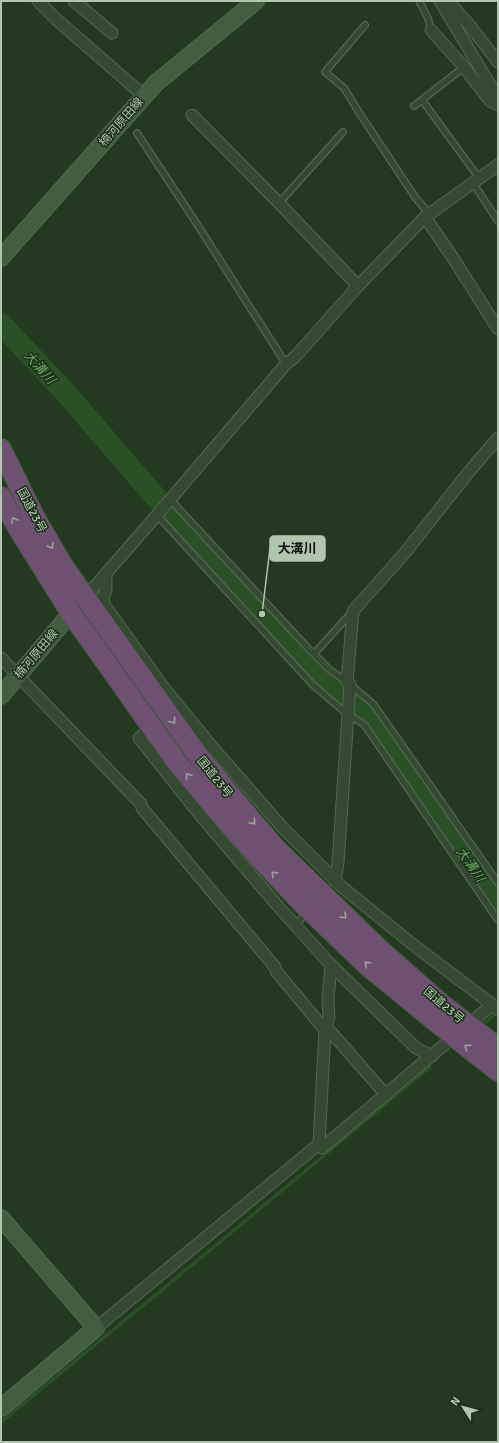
<svg xmlns="http://www.w3.org/2000/svg" width="499" height="1443" font-family="Signika,'Noto Sans JP',sans-serif">
<style>
.lines{fill:none;stroke-linecap:round;stroke-linejoin:round}
.stream{stroke:#2a5025;stroke-width:3.5}
.river{stroke:#2a5025;stroke-width:22}
.lane-casing{stroke:#536851;stroke-width:8}
.street-casing{stroke:#536851;stroke-width:13}
.secondary-casing{stroke:#536851;stroke-width:18}
.highway-casing{stroke:#40553e;stroke-width:22}
.lane{stroke:#364a33;stroke-width:5.5}
.street{stroke:#364a33;stroke-width:11}
.secondary{stroke:#435d41;stroke-width:16}
.highway{stroke:#6e5071;stroke-width:20}
.oneway{stroke:#9ca39c}
.labels{text-anchor:middle;stroke-width:3;stroke-linejoin:round;paint-order:stroke}
.street-label{font-size:12px;fill:#b0c7ae;stroke:#1b2f19}
.water-label{font-size:13px;font-style:italic;fill:#6da865;stroke:#1b2f19}
.leader{fill:none;stroke:#b0c7ae;stroke-width:1.5}
.callout-dot{fill:#b0c7ae;stroke:#1b2f19;stroke-width:1.5}
.callout{fill:#b0c7ae;stroke:#b0c7ae;stroke-width:1.5}
.callout-label{font-size:13px;text-anchor:middle;font-weight:bold;fill:#111}
</style>
<rect width="100%" height="100%" fill="#233a20"/>
<g class="lines">
<!-- stream -->
<path class="stream" d="M482,1025L498,1012
M1,1422L220,1242L430,1067"/>
<!-- river -->
<path class="river" d="M1,324L65,392L158,500L317,676L340,696L365,713L377,727L498,902"/>
<defs>
<path id="lane" d="M419,1L428,18L431,30
M365,25L325,72L344,88L360,114L415,197L429,214
M422,100L479,178
M414,106L464,67
M137,133L195,221L286,364
M473,183L498,221
M279,203L343,132
M171,498L177,507L306,646L330,670L350,684L374,705L498,883
M157,515L313,685L347,714L362,723L366,727L498,920
M314,654L351,613
M295,925L302,918"/>
<path id="street" d="M38,1L56,19L143,95
M74,1L112,33
M440,1L498,98
M448,1L471,27L498,62
M431,30L464,67L490,101L498,105
M192,115L279,203L358,286
M425,217L453,258L498,329
M106,574V590L103,598L105,606L164,688L214,749L282,827L342,887L416,947L498,1009
M83,600L157,515L286,364L295,357L358,286L425,217L498,165
M1,658L141,804L142,808L275,967L276,971L325,1030L319,1144L96,1328
M347,682L353,611L404,554L468,473L498,438
M152,727L139,738L200,815L277,905L331,965L416,1048L432,1056
M335,881L338,863L350,684
M331,965L328,1000L329,1017L325,1030L331,1032L386,1095
M475,1019L492,1005
M319,1144L322,1148L444,1045"/>
<path id="secondary" d="M1,258L156,83L256,1
M1,696L71,613
M1,1218L96,1328L1,1408"/>
<path id="highway" d="M1,449L35,518L63,566L197,754L230,795L276,849L378,948L440,1003L498,1048
M1,497L18,528L71,613L178,764L235,831L300,901L369,967L461,1042L498,1071"/>
</defs>
<!-- lane casing -->
<use href="#lane" class="lane-casing"/>
<!-- street casing -->
<use href="#street" class="street-casing"/>
<!-- secondary casing -->
<use href="#secondary" class="secondary-casing"/>
<!-- highway casing -->
<use href="#highway" class="highway-casing"/>
<!-- lane -->
<use href="#lane" class="lane"/>
<!-- street -->
<use href="#street" class="street"/>
<!-- secondary -->
<use href="#secondary" class="secondary"/>
<!-- highway -->
<use href="#highway" class="highway"/>
</g>
<!-- one-way arrows -->
<defs><path id="oneway-chevron" d="M-2-3.5L2.5 0L-2 3.5" fill="none" stroke-width="1.6" stroke-linecap="round" stroke-linejoin="round"/></defs>
<g class="oneway">
<use href="#oneway-chevron" transform="translate(14 520) rotate(-119)"/>
<use href="#oneway-chevron" transform="translate(51 546) rotate(60)"/>
<use href="#oneway-chevron" transform="translate(173 721) rotate(54)"/>
<use href="#oneway-chevron" transform="translate(188 776) rotate(-130)"/>
<use href="#oneway-chevron" transform="translate(253 822) rotate(49)"/>
<use href="#oneway-chevron" transform="translate(274 874) rotate(-134)"/>
<use href="#oneway-chevron" transform="translate(344 916) rotate(44)"/>
<use href="#oneway-chevron" transform="translate(367 964) rotate(-138)"/>
<use href="#oneway-chevron" transform="translate(467 1047) rotate(-143)"/>
</g>
<g class="labels">
<!-- street labels -->
<g class="street-label">
<text transform="translate(121 122) rotate(-49)" y="4">楠河原田線</text>
<text transform="translate(32 510) rotate(62)" y="4">国道23号</text>
<text transform="translate(36 654) rotate(-50)" y="4">楠河原田線</text>
<text transform="translate(215 777) rotate(51)" y="4">国道23号</text>
<text transform="translate(444 1005) rotate(40)" y="4">国道23号</text>
</g>
<!-- water labels -->
<g class="water-label">
<text transform="translate(40 367) rotate(48)" y="5">大溝川</text>
<text transform="translate(471 864) rotate(55)" y="5">大溝川</text>
</g>
</g>
<!-- callouts -->
<path class="leader" d="M262 614L270 548"/>
<circle class="callout-dot" cx="262" cy="614" r="4"/>
<rect class="callout" x="270" y="536" width="55" height="25" rx="4"/>
<g class="callout-label">
<text x="297" y="553">大溝川</text>
</g>
<!-- border -->
<rect width="499" height="1443" fill="none" stroke="#b0c7ae" stroke-width="4"/>
<!-- north arrow -->
<g transform="translate(463 1407) rotate(306)" stroke="#1b2f19" stroke-width="3" paint-order="stroke">
<path d="M0-3L7 15L0 10L-7 15Z" fill="#b0c7ae"/>
<text y="-6" font-size="11" font-weight="bold" text-anchor="middle" fill="#b0c7ae">N</text>
</g>
</svg>
